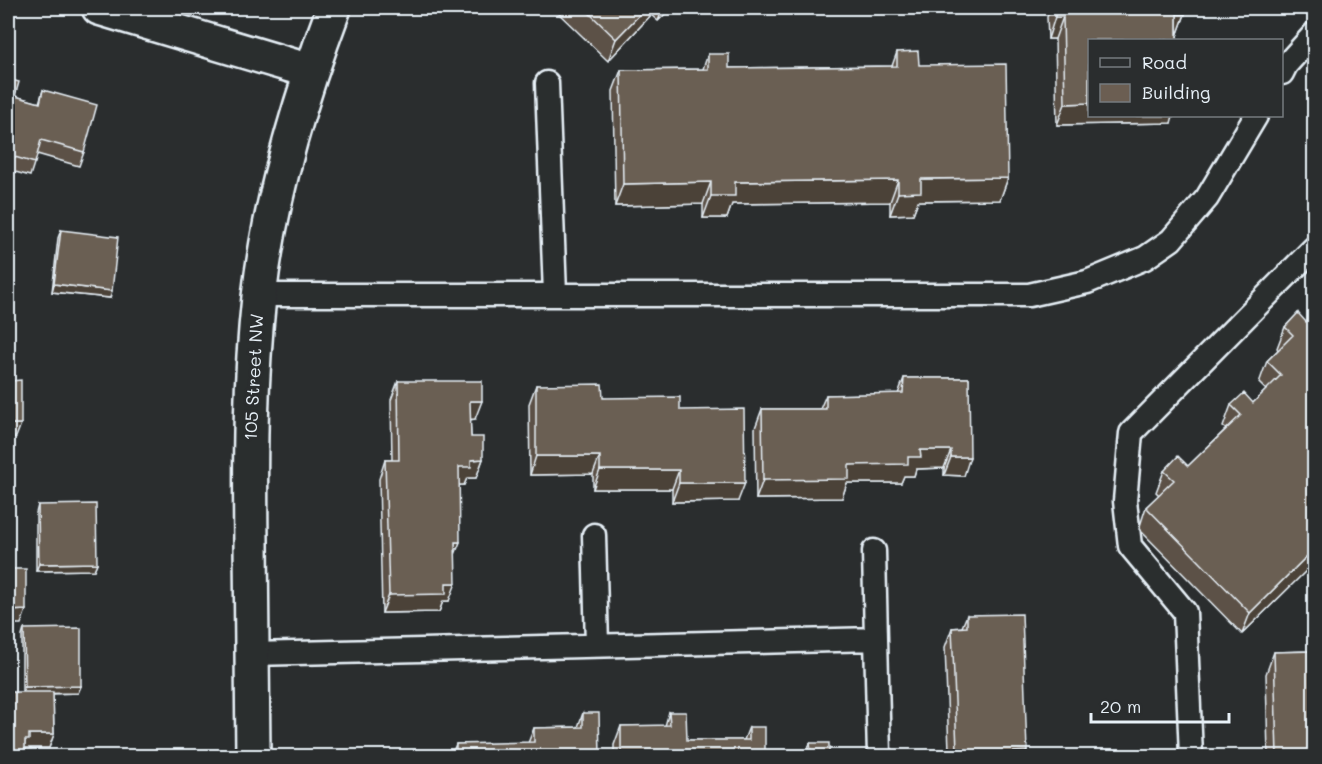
<svg xmlns="http://www.w3.org/2000/svg" width="1322" height="764" font-family="Mali,sans-serif">
<style>
.lines{fill:none;stroke-linecap:round;stroke-linejoin:round}
.lane-casing{stroke:#e8f1f8;stroke-width:27}
.secondary-casing{stroke:#e8f1f8;stroke-width:38}
.lane{stroke:#2a2d2e;stroke-width:22}
.secondary{stroke:#2a2d2e;stroke-width:33}
.wall{fill:#5c5147;stroke:#e8f1f8;stroke-width:1.5}
.shaded-wall{fill:#4b4239;stroke:#e8f1f8;stroke-width:1.5}
.building{fill:#6b5e52;stroke:#e8f1f8;stroke-width:1.5}
.labels{text-anchor:middle;stroke-width:6;stroke-linejoin:round;paint-order:stroke}
.street-label{font-size:18px;fill:#e8f1f8;stroke:#2a2d2e}
</style>
<rect width="100%" height="100%" fill="#2a2d2e"/>
<filter id="ink" filterUnits="userSpaceOnUse"><feTurbulence type="fractalNoise" baseFrequency=".0167" numOctaves="2"/><feDisplacementMap in="SourceGraphic" scale="12" xChannelSelector="R" yChannelSelector="G"/><feConvolveMatrix kernelMatrix="1 2 1 2 8 2 1 2 1" color-interpolation-filters="sRGB"/></filter>
<g filter="url(#ink)">
<g class="lines">
<defs>
<path id="lane" d="M1282,73L1286,65L1314,34
M547,83L555,294
M259,295H1029L1087,282L1145,258L1171,240L1207,198L1256,116
M594,535L597,645
M874,551L876,639
M252,654L876,639L879,756
M1191,756L1185,612L1130,546L1125,501L1131,433L1314,248"/>
<path id="secondary" d="M99,8L310,71
M253,756C253,685 252,614 251,543C250,461 250,379 259,297C270,198 299,101 334,8"/>
</defs>
<!-- lane casing -->
<use href="#lane" class="lane-casing"/>
<!-- secondary casing -->
<use href="#secondary" class="secondary-casing"/>
<!-- lane -->
<use href="#lane" class="lane"/>
<!-- secondary -->
<use href="#secondary" class="secondary"/>
</g>
<!-- wall -->
<path class="wall" d="M553,8H671L658,21L651,15L608,61Z
M1051,8H1185V14L1177,36L1171,123L1057,125L1055,39H1048L1047,17Z
M897,52L919,65L1008,178L1000,200L918,201L913,214L890,215V202L732,204L727,218H703V204L615,206L613,91L621,70L703,69L708,54L729,68L892,66Z
M8,79L15,96L39,103L43,90L84,152L79,166L37,154L30,176L8,170Z
M61,230L110,298L52,292L58,238Z
M1298,313L1314,563L1242,634L1139,529L1146,507L1159,495L1156,492L1164,471L1188,466L1226,429L1223,427L1231,405L1253,403L1266,390L1259,383L1267,361L1278,350L1277,348L1285,327Z
M904,378H969L964,476L944,475V468L916,469L914,476H904L901,483H847L842,498L756,499L755,428L762,409H820L826,395L898,394Z
M398,381L475,419L470,420L471,437L483,459L476,478H467L464,485H459L455,554L449,601H443L439,612L382,613L379,479L385,460H392L391,400Z
M536,385L603,398L680,410L738,501L672,502V489H593V474L530,475L529,404Z
M38,505L97,563L94,570L36,571V513Z
M967,615L1025,756H939L941,750H949L945,647L952,628L962,627Z
M24,629L81,686L78,693L53,694L54,734L49,748H26L25,751L22,692V636Z
M1314,638V756H1268L1266,674L1274,652L1309,651Z
M669,712L687,740H744L749,727L765,752H807L810,743L829,756H614V745L621,726H665Z
M583,713L600,756H451L456,744L528,743L534,728L578,727Z"/>
<!-- shaded-wall -->
<path class="shaded-wall" d="M646,8H654L651,15L608,61L616,39Z
M663,8H671L658,21Z
M1177,14H1185L1177,36Z
M1055,17H1063L1055,39H1048Z
M1089,103V116H1173L1171,123L1057,125L1065,104Z
M1008,178L1000,200L918,201L913,214L890,215L898,193L921,179Z
M898,180L890,202L732,204L727,218H703L711,196L735,182Z
M711,182L703,204L615,206L623,184Z
M54,284L112,291L110,298L52,292Z
M470,401H482L475,419L463,420Z
M8,424H21L16,437L8,438Z
M920,450H951L944,468L916,469L914,476H904L901,483H847L842,498L756,499L763,480L849,465L908,457Z
M536,456H600L593,474L530,475Z
M951,457H970L964,476L944,475Z
M483,459L476,478H467L464,485H452L459,467L471,460Z
M600,470H679L672,489H593Z
M679,483H745L738,501L672,502Z
M455,542H460L453,560Z
M1314,549V563L1242,634L1250,613Z
M97,563L94,570L36,571L39,564Z
M446,583H456L449,601H443L439,612L382,613L389,595Z
M26,610L21,624H8V611Z
M81,686L78,693L22,694L25,687Z
M29,734H54L49,748H26L24,754L25,740Z
M1027,751L1025,756H1011L1013,752Z"/>
<!-- building -->
<path class="building" d="M584,8H646L616,39Z
M1055,8H1185V14H1177V40H1089V103L1065,104L1063,17H1055Z
M918,51L919,65L1006,64L1008,178L921,179V192L898,193V180L735,182V196H711V182L623,184L621,70L708,69V54H729V68L897,66V52Z
M8,79L19,82L15,96L40,103L43,90L97,105L84,152L41,140L35,163L8,155Z
M61,230L118,237L112,291L54,284Z
M1298,313L1306,322L1314,314V549L1250,613L1146,507L1174,480L1164,471L1178,456L1188,466L1241,415L1231,405L1244,393L1253,403L1281,375L1267,361L1293,335L1285,327Z
M8,356H11V381L21,380V424H8Z
M904,378H969L970,457H951V450H920L921,457H908V464L849,465V479L763,480L762,409H826V395L903,393Z
M398,381H482V401H470L471,437H483V459L471,460V467H459L460,542H455L456,583H446V594L389,595L385,460H399Z
M602,384L603,398L680,397V410L744,409L745,483H679V470H600V456H536V385Z
M96,504L97,563L39,564L38,505Z
M8,569H26V610L8,611Z
M1022,614L1027,751L1013,752V756H942L941,750H957L952,628L967,627V615Z
M81,628V686L25,687L24,629Z
M1314,638V756H1277L1274,652L1314,651Z
M8,692H53L54,734H29V740H25V756H8Z
M669,712H686L687,740H749V727H765V752H811L810,743H829V756H621V726L670,725Z
M583,713H599L600,756H456V744L534,742V728L583,727Z"/>
</g>
<g class="labels">
<!-- street labels -->
<g class="street-label">
<text transform="translate(254 377) rotate(-87)" y="6">105 Street NW</text>
</g>
</g>
<!-- margin -->
<rect width="1322" height="764" fill="none" stroke="#2a2d2e" stroke-width="30"/>
<rect x="15" y="15" width="1292" height="734" fill="none" stroke="#e8f1f8" stroke-width="2" filter="url(#ink)"/>
<!-- legend -->
<rect x="1088" y="39" width="195" height="78" fill="#2a2d2e" stroke="#767b7f" stroke-width="1.5"/>
<rect x="1100" y="58" width="30" height="9" fill="#2a2d2e" stroke="#767b7f" stroke-width="1.5"/>
<text x="1142" y="69" font-size="18" fill="#e8f1f8">Road</text>
<rect x="1100" y="84" width="30" height="18" fill="#6b5e52" stroke="#767b7f" stroke-width="1.5"/>
<text x="1142" y="99" font-size="18" fill="#e8f1f8">Building</text>
<!-- scale -->
<path d="M1091 713v9h138v-9" fill="none" stroke="#e8f1f8" stroke-width="3"/>
<text x="1100" y="713" font-size="18" fill="#e8f1f8" stroke="#2a2d2e" stroke-width="4.5" paint-order="stroke">20 m</text>
</svg>
